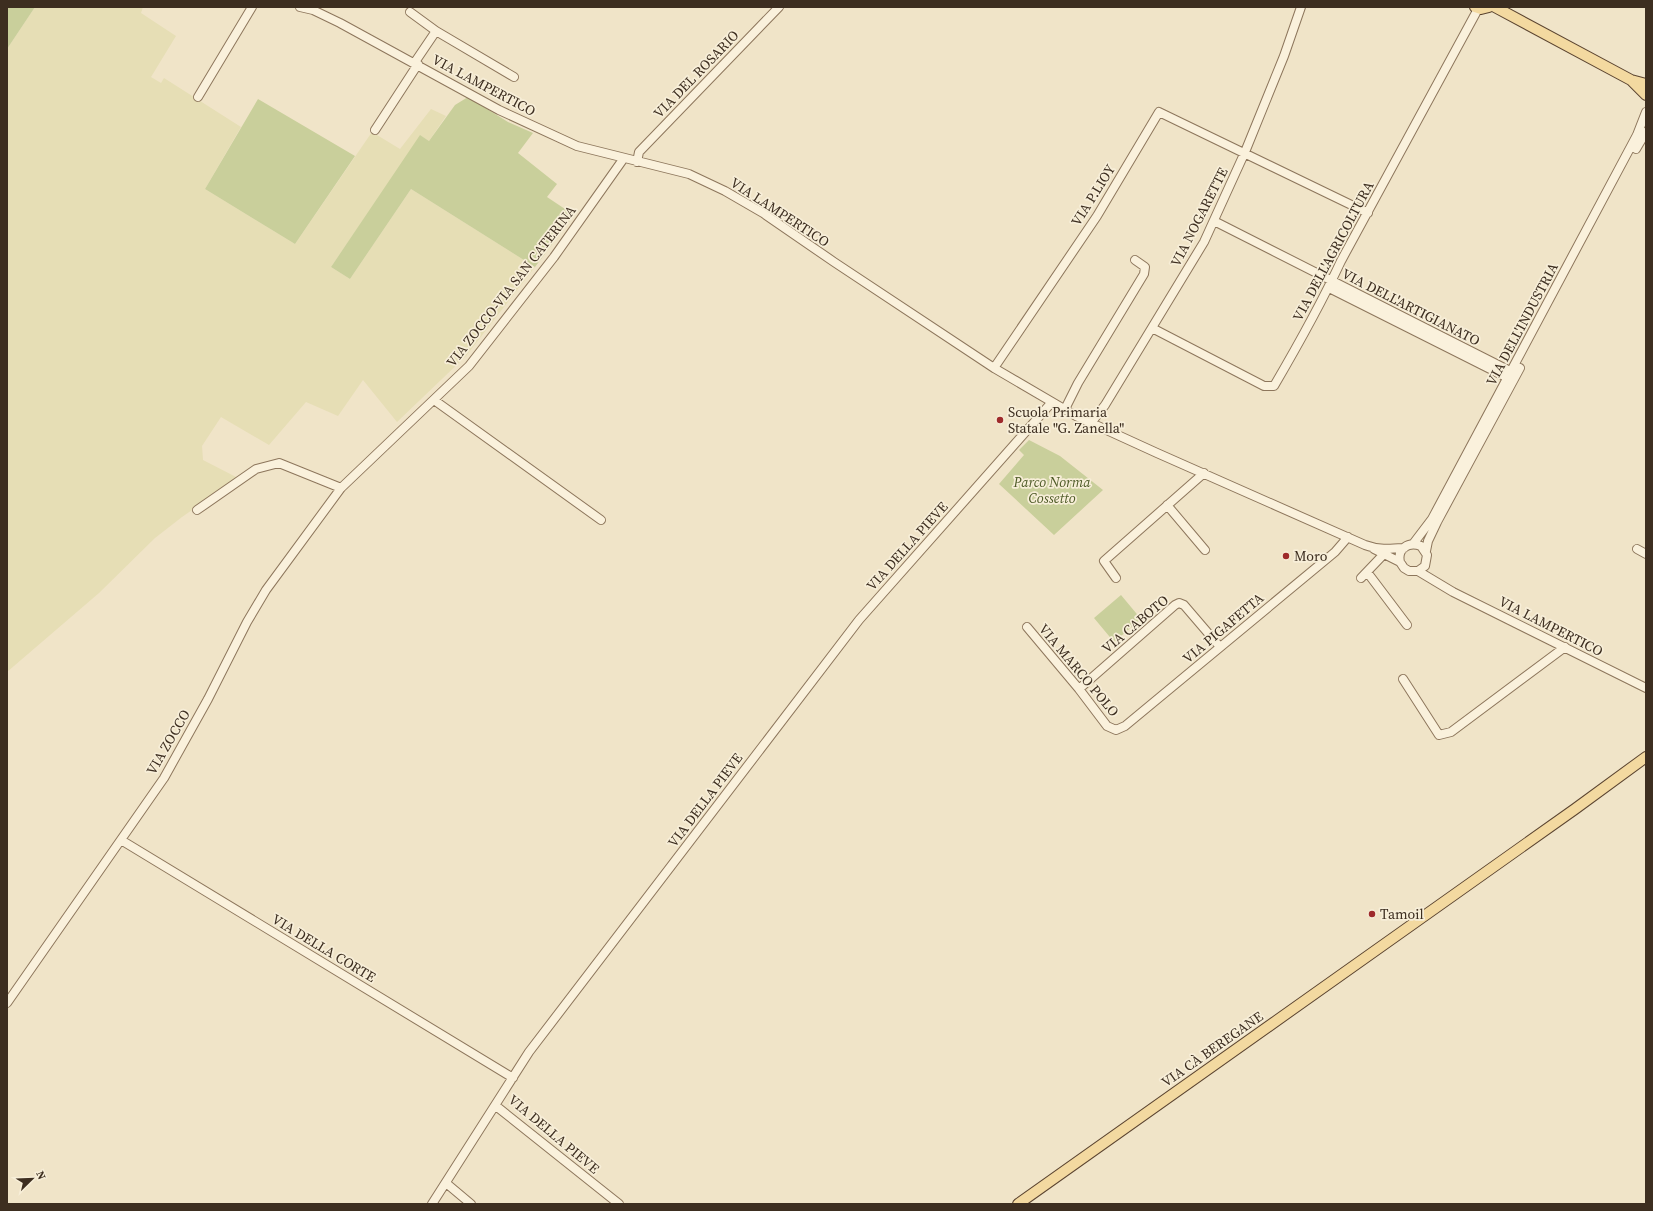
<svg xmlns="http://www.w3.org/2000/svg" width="1653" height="1211" font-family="'Source Serif 4',serif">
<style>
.farmland{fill:#e6deb5}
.green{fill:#c9cf9b}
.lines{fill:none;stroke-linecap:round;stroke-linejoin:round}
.minor-casing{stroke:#8d765c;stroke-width:10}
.major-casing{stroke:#5b4430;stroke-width:12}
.minor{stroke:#faf1dc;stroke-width:8}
.major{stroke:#f3d9a0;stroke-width:10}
.poi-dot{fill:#9e2a2b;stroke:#f7eed8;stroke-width:1.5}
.labels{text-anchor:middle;stroke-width:3.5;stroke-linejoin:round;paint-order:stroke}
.street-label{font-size:14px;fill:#3d2e20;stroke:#f7eed8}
.poi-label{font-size:14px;fill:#3d2e20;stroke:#f7eed8;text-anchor:start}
.park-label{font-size:14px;font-style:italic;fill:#4d5a26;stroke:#f7eed8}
</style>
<rect width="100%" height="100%" fill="#f0e4c8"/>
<!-- farmland -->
<path class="farmland" d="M35,7H143L141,13L176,36L151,77L161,83L164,78L241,127L205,189L295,244L372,132L400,149L431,109L446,116L429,141L421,136L331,267L350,279L411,189L535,267L466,356L397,422L363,380L338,416L306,402L269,445L221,417L202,446L203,460L238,478L182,517L155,538L99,593L7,672V49Z"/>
<!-- green -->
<path class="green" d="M7,7H35L7,49Z
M468,97L508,122L533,133L518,153L557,184L547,197L574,215L535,267L411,189L350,279L331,267L420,135L429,141L455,105Z
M258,99L355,156L295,244L205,189Z
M1029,440L1060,456L1103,490L1054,535L999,484L1024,455L1019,450Z
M1121,595L1141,619L1114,642L1094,618Z"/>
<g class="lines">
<defs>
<path id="minor" d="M300,7L313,10L340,23L499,110L577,146L689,174L725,191L763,213L834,262L994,368L1076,416L1157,453L1365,545C1378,550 1390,549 1404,548
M410,12L436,31
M415,62L436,31L514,77
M198,97L252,7
M375,130L418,64
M1636,149L1646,132
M637,162L639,152L779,7
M1214,221L1516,374
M1329,288L1512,380
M1152,328L1264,386H1274C1298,345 1321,304 1341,261L1478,9
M994,368L1097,216L1159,112L1368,213
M434,400L601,520
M1065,409L1078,383L1144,274L1145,267L1135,260
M1091,423L1105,405L1204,242L1245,152L1284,56L1301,7
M1167,505L1205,550
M197,510L256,469L279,463L341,488
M1413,544L1432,519L1637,135L1646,112
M1374,549L1400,562L1404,568L1409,571H1418L1425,566L1427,555L1421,546C1408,541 1397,549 1400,562
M1637,549L1646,554
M1426,551L1428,541L1437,522L1520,368
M1418,571L1453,592L1646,688
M1367,572L1407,625
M1116,578L1104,561L1204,473
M1361,578L1383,555
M1027,627L1079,689L1107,726L1116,730L1125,726L1335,552L1348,537
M1403,679L1439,735L1451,732L1565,647
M1079,689L1175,605L1179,603L1184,605L1220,647
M121,840L513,1078
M7,1003L164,778L208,699L247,622L266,590L341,488L469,366L554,257L624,158
M496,1106L619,1204
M446,1183L471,1204
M432,1204L529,1052L859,620L1052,402"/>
<path id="major" d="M1475,7L1481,9L1489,7
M1495,7L1631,80L1646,84
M1631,80L1646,95
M1018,1204L1575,809L1646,757"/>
</defs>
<!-- minor casing -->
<use href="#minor" class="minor-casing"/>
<!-- major casing -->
<use href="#major" class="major-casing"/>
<!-- minor -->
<use href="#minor" class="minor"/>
<!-- major -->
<use href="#major" class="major"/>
</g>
<!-- markers -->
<g class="poi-dot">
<circle cx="1000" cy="420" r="4"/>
<circle cx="1286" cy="556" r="4"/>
<circle cx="1372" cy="914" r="4"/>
</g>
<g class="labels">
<!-- street labels -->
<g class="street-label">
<text transform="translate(696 74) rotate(-46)" y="5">VIA DEL ROSARIO</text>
<text transform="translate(484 85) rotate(28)" y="5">VIA LAMPERTICO</text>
<text transform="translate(1093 195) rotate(-58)" y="5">VIA P.LIOY</text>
<text transform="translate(780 212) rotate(33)" y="5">VIA LAMPERTICO</text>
<text transform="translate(1199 217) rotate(-63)" y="5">VIA NOGARETTE</text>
<text transform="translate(1333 251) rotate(-62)" y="5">VIA DELL'AGRICOLTURA</text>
<text transform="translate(511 286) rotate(-52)" y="5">VIA ZOCCO-VIA SAN CATERINA</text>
<text transform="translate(1411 307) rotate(27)" y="5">VIA DELL'ARTIGIANATO</text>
<text transform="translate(1522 324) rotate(-62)" y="5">VIA DELL'INDUSTRIA</text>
<text transform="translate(907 546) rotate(-48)" y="5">VIA DELLA PIEVE</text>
<text transform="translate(1135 624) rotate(-40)" y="5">VIA CABOTO</text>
<text transform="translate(1551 626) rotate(27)" y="5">VIA LAMPERTICO</text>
<text transform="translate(1223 628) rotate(-40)" y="5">VIA PIGAFETTA</text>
<text transform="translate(1079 670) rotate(50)" y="5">VIA MARCO POLO</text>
<text transform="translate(168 742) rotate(-60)" y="5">VIA ZOCCO</text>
<text transform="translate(705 800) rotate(-53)" y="5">VIA DELLA PIEVE</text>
<text transform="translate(324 948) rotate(31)" y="5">VIA DELLA CORTE</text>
<text transform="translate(1212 1049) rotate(-35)" y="5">VIA CÀ BEREGANE</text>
<text transform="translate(554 1134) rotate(40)" y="5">VIA DELLA PIEVE</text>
</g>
<!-- poi labels -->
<g class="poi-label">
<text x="1008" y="417">Scuola Primaria<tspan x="1008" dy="16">Statale "G. Zanella"</tspan></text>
<text x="1294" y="561">Moro</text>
<text x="1380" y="919">Tamoil</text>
</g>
<!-- park labels -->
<g class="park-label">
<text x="1052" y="487">Parco Norma<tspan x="1052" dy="16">Cossetto</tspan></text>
</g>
</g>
<!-- border -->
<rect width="1653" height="1211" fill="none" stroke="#3d2e20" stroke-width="16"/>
<!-- north arrow -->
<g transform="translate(32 1179) rotate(67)" stroke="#f7eed8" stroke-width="3" paint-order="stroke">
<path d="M0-3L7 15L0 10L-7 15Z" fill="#3d2e20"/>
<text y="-6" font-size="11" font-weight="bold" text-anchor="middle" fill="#3d2e20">N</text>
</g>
</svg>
